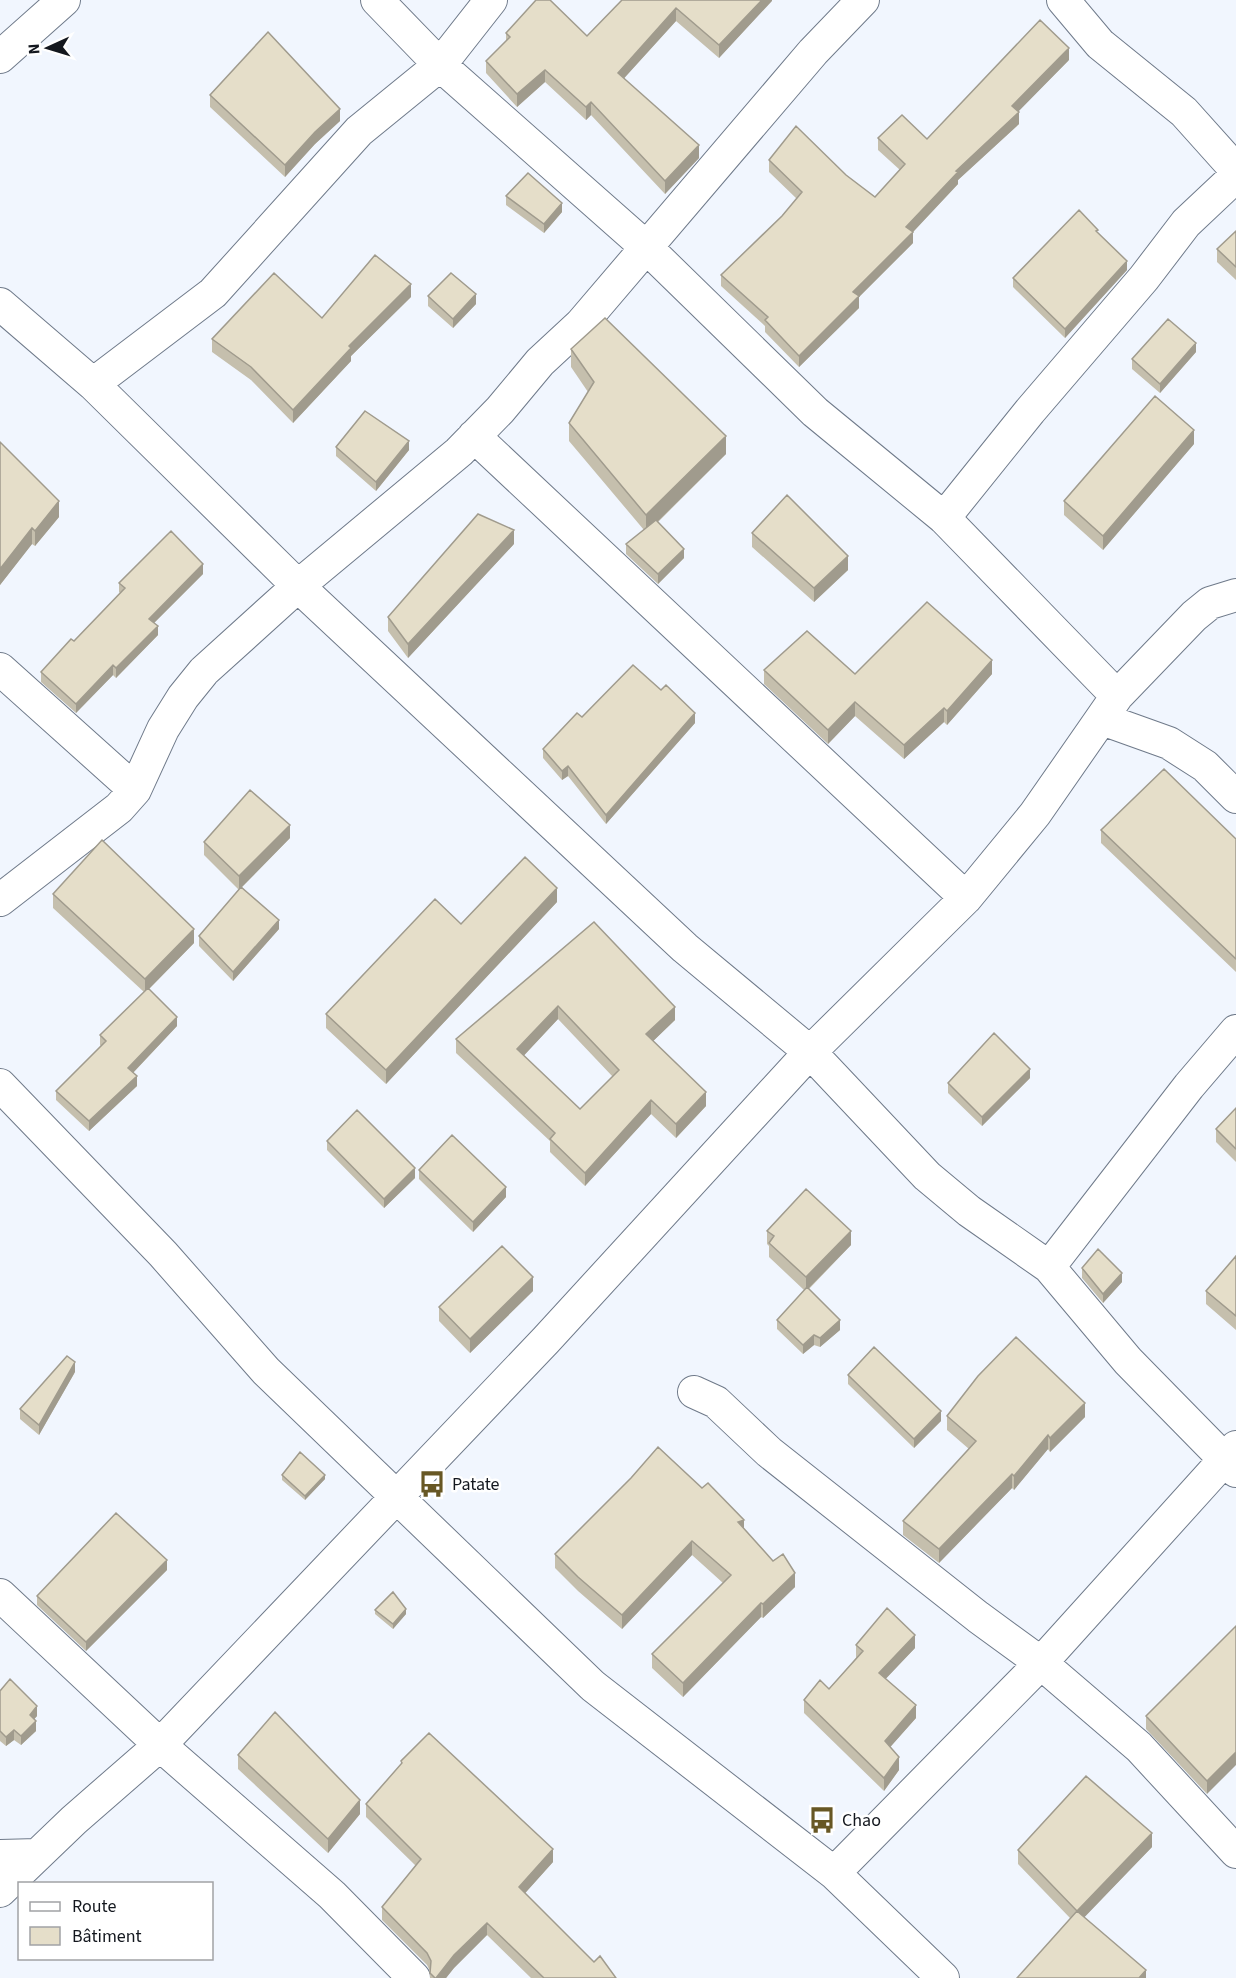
<svg xmlns="http://www.w3.org/2000/svg" width="1236" height="1978" font-family="'Source Sans 3',sans-serif">
<style>
.lines{fill:none;stroke-linecap:round;stroke-linejoin:round}
.minor-casing{stroke:#6f7a8a;stroke-width:34}
.minor{stroke:#fff;stroke-width:32}
.wall{fill:#c5bfad;fill-rule:evenodd}
.shaded-wall{fill:#a09b8d}
.building{fill:#e5dec9;stroke:#a09b8d;stroke-width:1.5;fill-rule:evenodd}
.labels{text-anchor:middle;stroke-width:5;stroke-linejoin:round;paint-order:stroke}
.poi-label{font-size:18px;fill:#13171e;stroke:#fff;text-anchor:start}
</style>
<rect width="100%" height="100%" fill="#f1f6fe"/>
<g class="lines">
<defs>
<path id="minor" d="M377,0L440,65L647,248L815,412L944,518L1117,696
M1063,0L1100,44L1184,112L1236,170
M0,57L64,0
M0,304L93,384L298,586L685,948L810,1052L927,1176L969,1211L1049,1267L1128,1361L1236,1471
M93,384L213,293L359,131L440,65L491,0
M474,436L966,898
M944,518L1030,411L1144,278L1186,223L1236,176
M0,669L135,790
M1102,719L1169,743L1205,766L1236,797
M0,900L119,808L135,790L163,729L183,697L204,671L298,586L459,452L500,410L540,362L581,324L813,52L863,0
M0,1085L163,1254L266,1371L593,1686L834,1873L943,1978
M1049,1267L1189,1086L1236,1031
M694,1392L716,1402L769,1452L978,1617L1041,1663L1139,1747L1236,1852
M0,1595L160,1745L332,1895L414,1978
M0,1856L37,1855
M834,1873L1041,1663L1236,1447
M0,1891L74,1820L160,1745L546,1340L810,1052L966,898L1035,814L1117,696L1194,616L1210,603L1236,595"/>
</defs>
<!-- minor casing -->
<use href="#minor" class="minor-casing"/>
<!-- minor -->
<use href="#minor" class="minor"/>
</g>
<!-- wall -->
<path class="wall" d="M622,0H772L719,58L676,21L624,78L699,158L665,194L591,115L586,120L545,82L517,107L486,73V61L506,41V33L587,36Z
M1069,60L1018,111L1019,124L958,180V184L913,232V243L859,297V308L799,367L765,332V326L721,286V275L782,216L797,199L769,172V160L846,175L875,197L900,170L878,150V138L927,139Z
M210,95L340,121L315,144L285,177L210,107Z
M506,196L562,212L544,233L506,205Z
M1236,231V280L1217,262V249Z
M1127,270L1065,338L1013,287V278Z
M428,296L476,304L453,328L428,306Z
M411,297L351,356V361L293,423L251,380L212,352V339L322,318Z
M571,349L726,454L658,522L684,558L658,584L626,554V544L644,530L569,441V423L588,392L571,367Z
M1196,352L1160,393L1132,369V359Z
M0,442L59,517L35,546L32,544L0,585Z
M1194,444L1103,550L1064,515V501Z
M336,447L409,450L376,491L336,456Z
M752,533L848,570L814,602L752,547Z
M514,544L408,658L388,631V617Z
M203,574L154,623L158,635L116,678L113,675L76,713L41,682V672L74,641L120,593L119,592V583Z
M764,670L855,674H992L947,725L944,722L904,759L855,716L828,744L764,684Z
M582,717L695,723L606,824L568,776L562,780L543,758V749Z
M1101,830L1236,839V972L1101,843Z
M290,838L242,887L279,929L233,981L199,946V936L239,890L204,855V842Z
M53,894L194,943L149,989L177,1026L133,1073L137,1086L89,1131L56,1100V1091L101,1046L100,1045V1035L144,992L53,908Z
M557,902L386,1084L326,1028V1014L461,924Z
M594,922L675,1020L653,1041L706,1106L676,1138L651,1114L585,1186L550,1152V1141L456,1053V1039ZM558,1019L613,1077L580,1109L523,1056Z
M1030,1078L982,1126L948,1093V1083Z
M1236,1108V1162L1216,1142V1129Z
M327,1141L415,1178L384,1208L327,1150Z
M419,1170L506,1197L473,1232L419,1179Z
M767,1231L851,1245L809,1289L840,1330L820,1347L814,1345L803,1354L777,1329V1320L804,1290L769,1257V1246L767,1244Z
M1236,1256V1330L1206,1304V1291Z
M1082,1268L1122,1282L1103,1303L1082,1278Z
M533,1291L470,1353L439,1321V1307Z
M75,1372L39,1435L20,1419V1409Z
M848,1375L941,1421L914,1448L848,1384Z
M947,1416L1085,1417L1050,1452L1048,1449L1014,1490L1012,1488L939,1563L903,1535V1521L969,1449L947,1430Z
M282,1475L325,1479L305,1500L282,1480Z
M631,1478L744,1529L795,1587L763,1618L761,1617L683,1697L652,1668V1654L723,1583L692,1555L622,1629L578,1591L555,1568V1554Z
M167,1570L86,1651L37,1605V1596Z
M375,1610L406,1614L393,1629L375,1614Z
M1236,1626L1207,1794L1146,1729V1716Z
M856,1645L915,1648L885,1679L916,1718L890,1747L899,1770L884,1791L804,1713V1700L829,1689L856,1658Z
M0,1691L37,1716L34,1719L36,1731L21,1745L14,1740L6,1746L0,1741Z
M238,1755L360,1814L328,1853L238,1769Z
M401,1761L553,1862L525,1893L594,1962L616,1978H531L487,1935L454,1968L446,1978H430V1971L427,1965L382,1920V1907L416,1866L366,1817V1804L401,1765Z
M1152,1847L1084,1917L1146,1978L1070,1918L1018,1864V1850Z"/>
<!-- shaded-wall -->
<path class="shaded-wall" d="M762,0H772V1L719,58V45Z
M676,8V21L618,85V73Z
M1069,48V60L1012,118V106Z
M545,70V82L517,107V94Z
M591,102V115L586,120V107Z
M340,109V121L315,144L285,177V165L315,132Z
M1019,112V124L958,180V184L913,232V243L859,297V308L799,367V356L906,227L956,171Z
M699,145V158L665,194V181Z
M562,203V212L544,233V224Z
M1127,261V270L1065,338V329Z
M411,284V297L351,356V361L293,423V410L349,346Z
M476,294V304L453,328V319Z
M1196,343V352L1160,393V384Z
M1194,430V444L1103,550V536Z
M726,436V454L646,533V515Z
M409,441V450L376,491V482Z
M59,501V517L35,546V531Z
M32,528V544L0,585V569Z
M514,530V544L408,658V644Z
M684,549V558L658,584V574Z
M848,556V570L814,602V588Z
M203,564V574L149,628V619Z
M158,626V635L116,678V668Z
M992,660V674L947,725V711Z
M113,665V675L76,713V704Z
M855,702V716L828,744V730Z
M944,708V722L904,759V745Z
M695,713V723L606,824V815Z
M568,766V776L562,780V771Z
M290,825V838L239,890V876Z
M557,888V902L386,1084V1070Z
M279,920V929L233,981V972Z
M194,929V943L145,993V979Z
M558,1006V1019L517,1063V1049Z
M675,1007V1020L646,1048V1034Z
M177,1017V1026L128,1078V1068Z
M1030,1069V1078L982,1126V1117Z
M137,1076V1086L89,1131V1121Z
M706,1092V1106L676,1138V1124Z
M651,1100V1114L585,1186V1173Z
M415,1168V1178L384,1208V1199Z
M506,1187V1197L473,1232V1222Z
M851,1231V1245L806,1291V1277Z
M1122,1273V1282L1103,1303V1294Z
M533,1277V1291L470,1353V1339Z
M840,1320V1330L820,1347V1338Z
M814,1335V1345L803,1354V1345Z
M75,1362V1372L39,1435V1425Z
M1085,1403V1417L1050,1452V1438Z
M941,1411V1421L914,1448V1439Z
M1048,1435V1449L1014,1490V1476Z
M1012,1474V1488L939,1563V1549Z
M325,1475V1479L305,1500V1496Z
M744,1520V1534L738,1522Z
M692,1541V1555L622,1629V1615Z
M167,1560V1570L86,1651V1642Z
M795,1573V1587L763,1618V1604Z
M761,1603V1617L683,1697V1683Z
M406,1609V1614L393,1629V1624Z
M915,1635V1648L879,1686V1673Z
M916,1705V1718L885,1753V1741Z
M37,1706V1716L30,1724V1715Z
M36,1721V1731L21,1745V1736Z
M14,1730V1740L6,1746V1737Z
M1236,1752V1765L1207,1794V1781Z
M899,1757V1770L884,1791V1778Z
M360,1800V1814L328,1853V1839Z
M1152,1833V1847L1077,1925V1911Z
M553,1849V1862L519,1900V1887Z
M487,1923V1935L454,1968L446,1978H436L454,1955Z
M1146,1970V1978H1139Z"/>
<!-- building -->
<path class="building" d="M536,0H550L587,36L622,0H762L719,45L676,8L618,73L699,145L665,181L591,102L586,107L545,70L517,94L486,61L510,37L506,33Z
M1040,20L1069,48L1012,106L1019,112L956,171L958,172L906,227L913,232L853,292L859,296L799,356L765,320L768,317L721,275L782,216L802,192L769,160L796,126L846,175L875,197L905,164L878,138L902,115L927,139Z
M268,32L340,109L315,132L285,165L210,95Z
M528,173L562,203L544,224L506,196Z
M1079,210L1098,230L1096,231L1127,261L1065,329L1013,278Z
M1236,231V267L1217,249Z
M375,255L411,284L349,346L351,348L293,410L251,367L212,339L274,273L322,318Z
M451,273L476,294L453,319L428,296Z
M605,318L726,436L646,515L569,423L594,382L571,349Z
M1168,319L1196,343L1160,384L1132,359Z
M1155,396L1194,430L1103,536L1064,501Z
M365,411L409,441L376,482L336,447Z
M0,442L59,501L35,531L32,528L0,569Z
M787,495L848,556L814,588L752,533Z
M478,514L514,530L408,644L388,617Z
M656,520L684,549L658,574L626,544Z
M171,531L203,564L149,619L158,626L116,668L113,665L76,704L41,672L71,639L74,641L125,588L119,583Z
M927,602L992,660L947,711L944,708L904,745L855,702L828,730L764,670L807,631L855,674Z
M633,665L661,690L666,685L695,713L606,815L568,766L562,771L543,749L577,713L582,717Z
M1164,769L1236,839V959L1101,830Z
M250,790L290,825L239,876L204,842Z
M102,840L194,929L145,979L53,894Z
M525,857L557,888L386,1070L326,1014L435,899L461,924Z
M241,887L279,920L233,972L199,936Z
M594,922L675,1007L646,1034L706,1092L676,1124L651,1100L585,1173L550,1139L555,1133L456,1039ZM558,1006L619,1070L580,1109L517,1049Z
M148,988L177,1017L128,1068L137,1076L89,1121L56,1091L106,1041L100,1035Z
M994,1033L1030,1069L982,1117L948,1083Z
M1236,1108V1149L1216,1129Z
M357,1110L415,1168L384,1199L327,1141Z
M452,1135L506,1187L473,1222L419,1170Z
M806,1189L851,1231L806,1277L769,1243L774,1236L767,1231Z
M502,1246L533,1277L470,1339L439,1307Z
M1098,1249L1122,1273L1103,1294L1082,1268Z
M1236,1256V1316L1206,1291Z
M807,1287L840,1320L820,1338L814,1335L803,1345L777,1320Z
M1016,1337L1085,1403L1050,1438L1048,1435L1014,1476L1012,1474L939,1549L903,1521L976,1441L947,1416L978,1376Z
M874,1347L941,1411L914,1439L848,1375Z
M67,1356L75,1362L39,1425L20,1409Z
M658,1447L702,1488L708,1483L744,1520L738,1522L773,1561L783,1554L795,1573L763,1604L761,1603L683,1683L652,1654L731,1575L692,1541L622,1615L578,1577L555,1554L631,1478Z
M300,1452L325,1475L305,1496L282,1475Z
M116,1513L167,1560L86,1642L37,1596Z
M393,1592L406,1609L393,1624L375,1610Z
M887,1608L915,1635L879,1673L916,1705L885,1741L899,1757L884,1778L804,1700L820,1680L829,1689L863,1651L856,1645Z
M1236,1626V1752L1207,1781L1146,1716Z
M10,1679L37,1706L30,1715L36,1721L21,1736L14,1730L6,1737L0,1731V1691Z
M275,1712L360,1800L328,1839L238,1755Z
M429,1733L553,1849L519,1887L594,1962L600,1956L616,1978H544L487,1923L454,1955L436,1978H435L430,1973L431,1961L427,1953L382,1907L421,1859L366,1804L402,1763L401,1761Z
M1086,1776L1152,1833L1077,1911L1018,1850Z
M1077,1911L1146,1970L1139,1978H1017Z"/>
<!-- icons -->
<defs>
<symbol id="bus-bare" viewBox="-9 -9 18 18"><path d="M-5-6H5V4H4V6H2V4H-2V6H-4V4H-5ZM-3.5-4V0h7V-4ZM-3.5 1.2v1.5H-2V1.2ZM2 1.2v1.5H3.5V1.2Z" fill="#675724" stroke="#fff" stroke-width="2.5" paint-order="stroke"/></symbol>
</defs>
<g fill-rule="evenodd">
<use href="#bus-bare" x="413" y="1465" width="38" height="38"/>
<use href="#bus-bare" x="803" y="1801" width="38" height="38"/>
</g>
<g class="labels">
<!-- poi labels -->
<g class="poi-label">
<text x="452" y="1490">Patate</text>
<text x="842" y="1826">Chao</text>
</g>
</g>
<!-- legend -->
<rect x="18" y="1882" width="195" height="78" fill="#ffffff" stroke="#a1a2a5" stroke-width="1.5"/>
<rect x="30" y="1902" width="30" height="9" fill="#ffffff" stroke="#a1a2a5" stroke-width="1.5"/>
<text x="72" y="1912" font-size="18" fill="#13171e">Route</text>
<rect x="30" y="1927" width="30" height="18" fill="#e5dec9" stroke="#a1a2a5" stroke-width="1.5"/>
<text x="72" y="1942" font-size="18" fill="#13171e">Bâtiment</text>
<!-- north arrow -->
<g transform="translate(48 48) rotate(266)" stroke="#ffffff" stroke-width="4.5" paint-order="stroke">
<path d="M0-4.5L10 22L0 15L-10 22Z" fill="#13171e"/>
<text y="-9" font-size="16" font-weight="bold" text-anchor="middle" fill="#13171e">N</text>
</g>
</svg>
